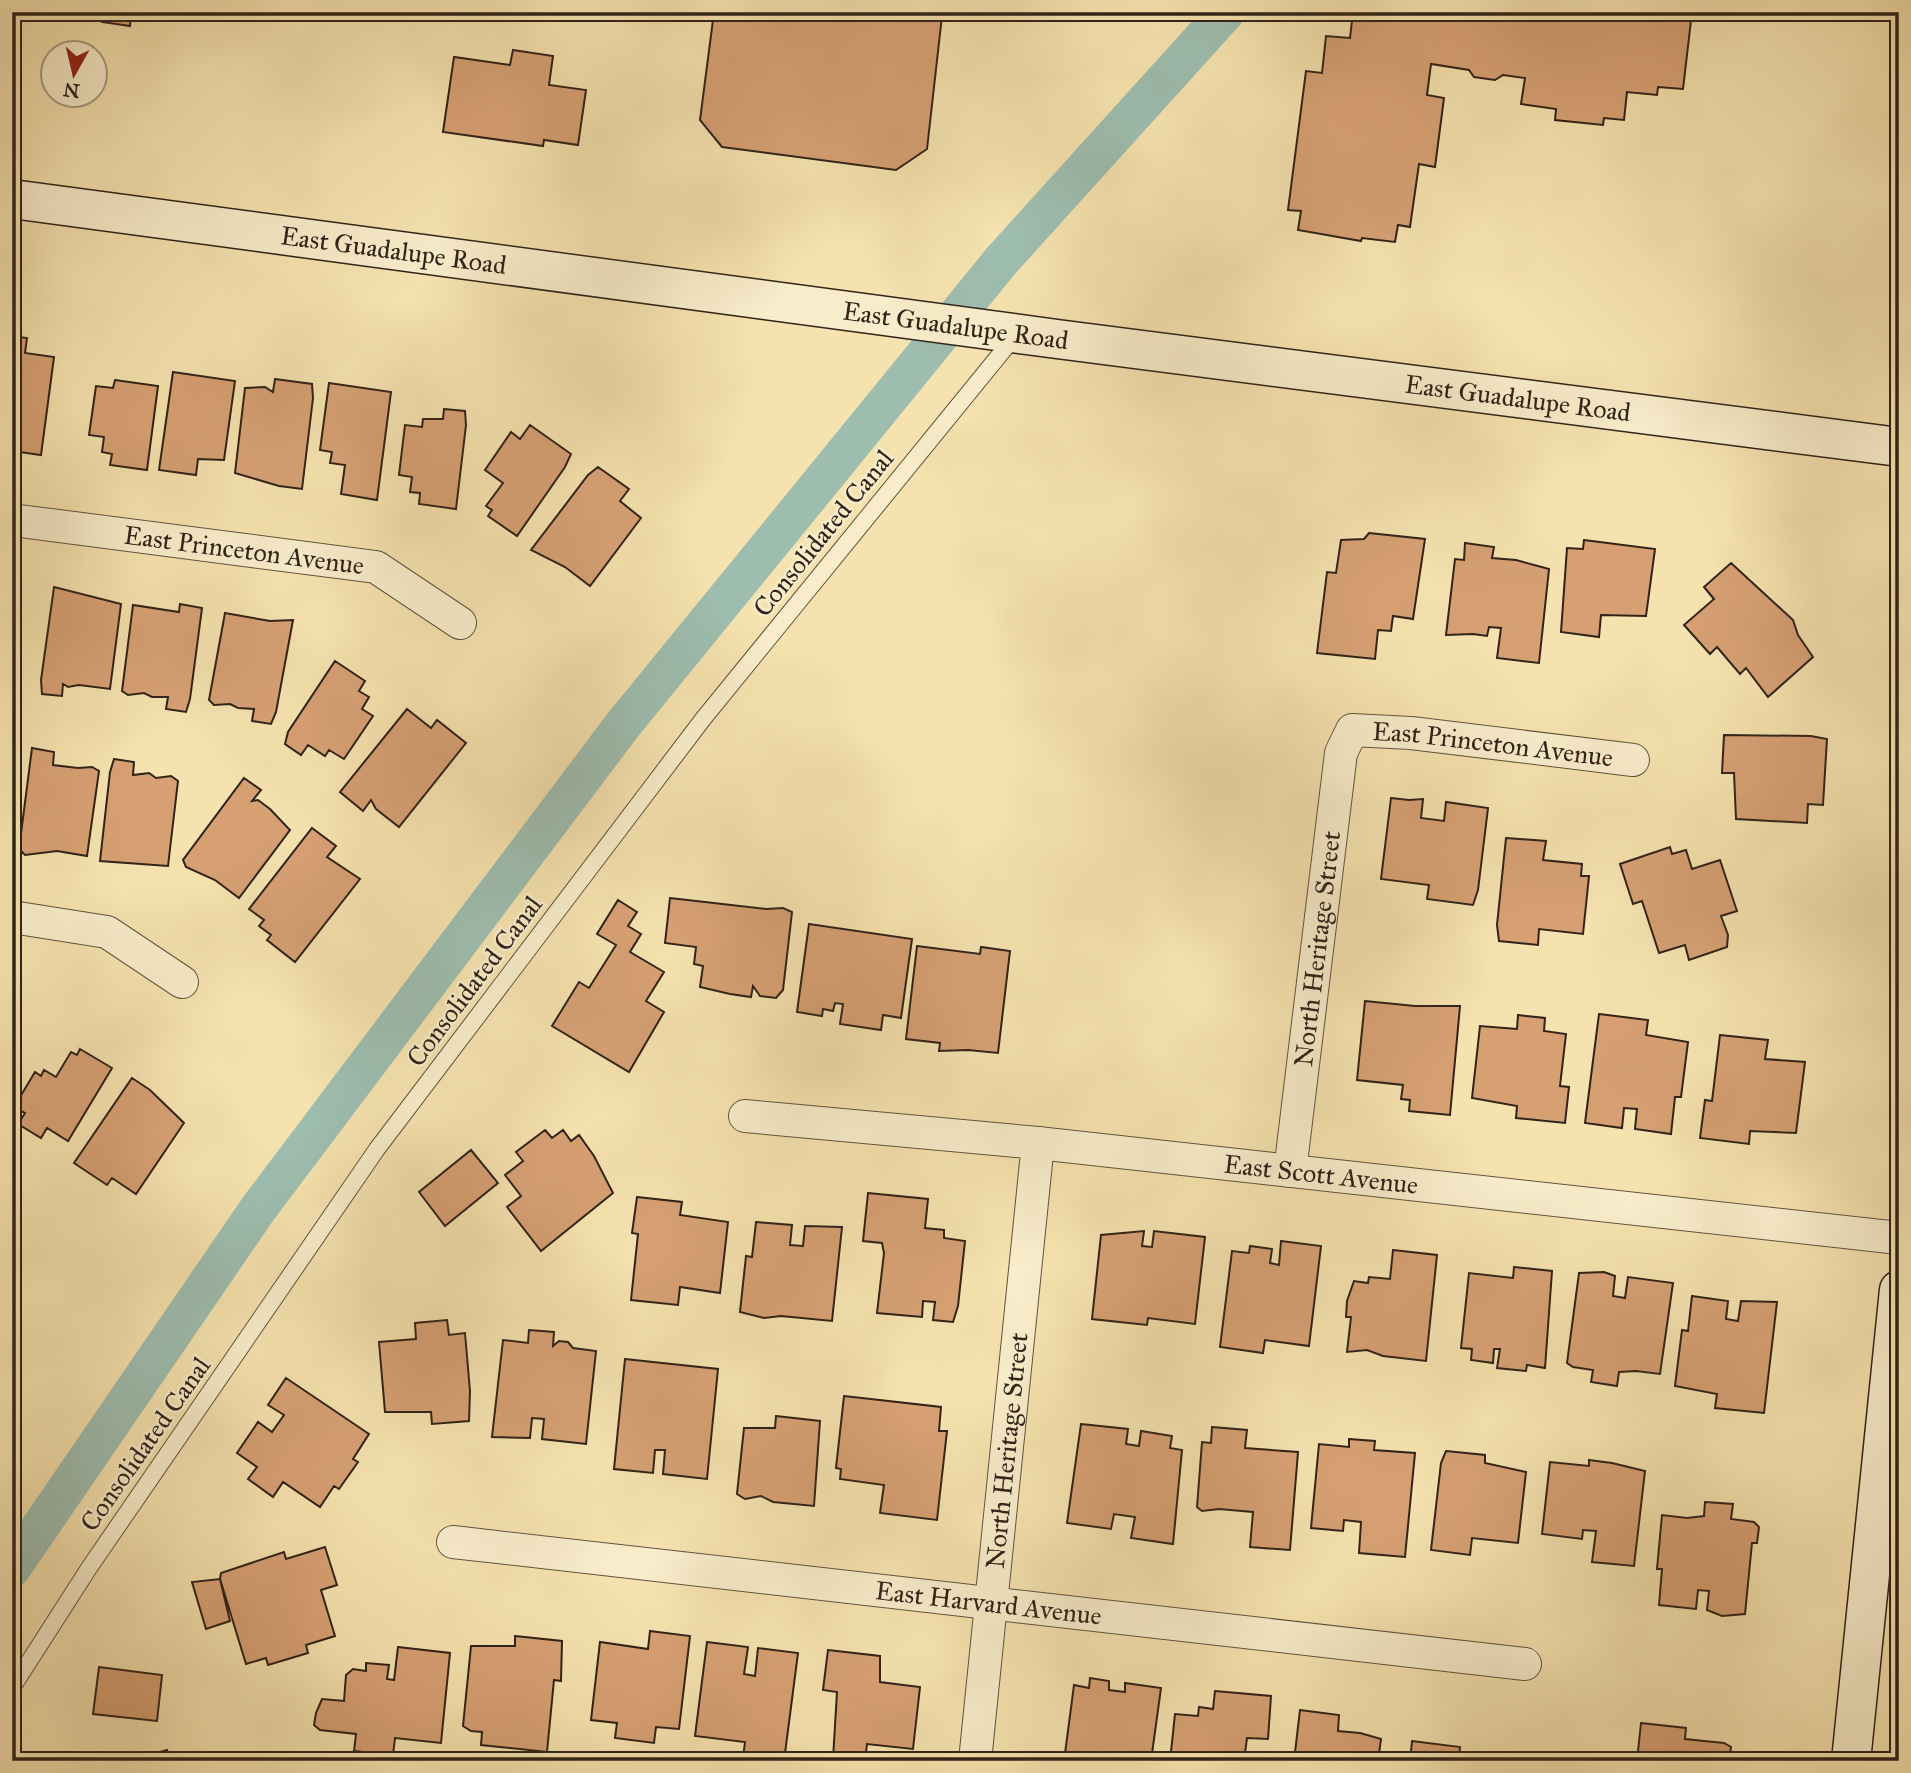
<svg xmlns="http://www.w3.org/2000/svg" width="1911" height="1773" font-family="'IM FELL Great Primer',serif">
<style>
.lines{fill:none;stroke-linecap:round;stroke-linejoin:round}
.canal{stroke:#9dbdaf;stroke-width:38}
.building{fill:#d6a073;stroke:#302319;stroke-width:2}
.service-casing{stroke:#61533e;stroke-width:18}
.minor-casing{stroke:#61533e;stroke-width:34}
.secondary-casing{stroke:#302319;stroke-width:41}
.service{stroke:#f8ecca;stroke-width:16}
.minor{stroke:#f8ecca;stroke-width:32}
.secondary{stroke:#f8ecca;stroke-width:38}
.labels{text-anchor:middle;stroke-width:5;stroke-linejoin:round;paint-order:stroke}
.street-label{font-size:26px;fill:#302319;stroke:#f8ecca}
</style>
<rect width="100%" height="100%" fill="#f5e2ae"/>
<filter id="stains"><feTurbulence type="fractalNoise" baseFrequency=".00286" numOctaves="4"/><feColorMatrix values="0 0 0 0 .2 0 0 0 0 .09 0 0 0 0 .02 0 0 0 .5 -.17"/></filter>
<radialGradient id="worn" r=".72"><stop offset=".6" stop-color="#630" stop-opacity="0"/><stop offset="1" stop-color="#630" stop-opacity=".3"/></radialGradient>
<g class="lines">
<!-- canal -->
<path class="canal" d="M12,1568L258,1209L622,726L1001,261L1226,12"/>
</g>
<!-- building -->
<path class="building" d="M12,12H49L48,18Z
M104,12H144V17L131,16L130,26L102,22Z
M714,12H939L942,16L927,149L896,170L722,147L700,120Z
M1353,12H1692L1683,89L1658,87L1657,95L1627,92L1624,120L1604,118L1603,125L1555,120L1556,109L1521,104L1525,78L1503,75L1495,80L1474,77L1469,70L1431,64L1427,95L1444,98L1435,167L1419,164L1410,227L1398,225L1395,242L1362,238L1361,241L1298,230L1301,211L1288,210L1306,71L1322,73L1326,36L1350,38Z
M513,50L553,56L549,85L586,90L578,145L544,140L543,146L443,132L454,57L510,65Z
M12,336L27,338L25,353L54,357L41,455L12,451Z
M173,372L235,381L224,460L198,459L196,475L159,470Z
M275,379L312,384L313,398L302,489L279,486L235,473L245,388L265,387L273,392Z
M115,380L158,386L147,470L110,465L112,454L102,452L104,437L89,435L96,386L113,388Z
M329,383L391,392L377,500L341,494L345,465L330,463L332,452L320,450Z
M444,409L465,411L466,425L456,509L419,504L420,493L410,492L412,477L399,475L405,425L422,427L423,419H443Z
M530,425L571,454L565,467L517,536L488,516L492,510L486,506L503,483L485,470L511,432L520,439Z
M598,467L629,489L620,501L641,518L590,586L565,567L531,550L588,475Z
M1369,533L1425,539L1413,619L1393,616L1391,631L1378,630L1375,659L1317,653L1327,572L1336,573L1341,540L1364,539Z
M1584,540L1655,549L1646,616L1601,615L1599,637L1561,632L1567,548L1583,549Z
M1465,543L1494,547L1492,558L1516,560L1549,569L1539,663L1497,658L1501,628L1489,627L1487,636L1473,634L1446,635L1455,559L1464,560Z
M1731,563L1793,620L1798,635L1813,657L1768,697L1746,668L1740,674L1717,647L1710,654L1684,625L1714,599L1704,587Z
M54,587L121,604L110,689L79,685L68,687L63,684L62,696L42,694L41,680Z
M180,604L202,608L190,699L186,712L166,709L168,697H152L144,693L128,695L122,691L133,605L179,612Z
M225,613L270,621L293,620L276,712L271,724L252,721L254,709L238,708L230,704L214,705L209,700Z
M335,661L365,681L359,691L369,697L362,709L373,716L344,759L329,750L325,756L308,745L301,755L285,744L288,732Z
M407,709L431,728L437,720L466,743L399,827L376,809L371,800L363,811L340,792Z
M1724,735L1811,736L1827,739L1823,805L1808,804L1807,823L1736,819L1734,773H1722Z
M32,748L54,752L53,765L78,768L92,767L99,771L87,856L57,851L25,855L19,849Z
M114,759L134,762L133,775L149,773L156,778L171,776L178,781L168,866L100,861L110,772Z
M244,778L261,790L252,801L258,800L270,809L290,830L239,898L215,880L186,867L183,860Z
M1391,798L1409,800L1423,799L1421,818L1444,821L1446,802L1488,808L1478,890L1473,905L1427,899L1429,885L1381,879Z
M312,828L336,846L327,857L360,879L295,962L267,940L271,935L259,926L264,920L249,909Z
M1506,838L1546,841L1543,860L1582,864L1581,876H1589L1583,934L1539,929L1538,945L1499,941L1497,925Z
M1670,847L1672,854L1686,850L1692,869L1720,860L1737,911L1721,916L1728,935L1727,947L1689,960L1685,945L1659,953L1642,901L1633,904L1620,864Z
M670,898L766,909L783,908L792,912L783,990L776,998L760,996L753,986L751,997L730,994L700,987L703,966L694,964L696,947L665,943Z
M618,900L637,912L628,926L641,934L630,952L664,972L646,1001L664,1012L629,1072L552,1026L579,982L589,988L616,945L597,934Z
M809,924L912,939L901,1018L883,1015L881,1030L840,1024L843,1004L835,1003L833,1011L823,1009L822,1016L797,1012Z
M917,946L980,954L981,947L1010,951L998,1053L968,1050L939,1051L940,1043L906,1039Z
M12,984L20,985L12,1047Z
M1365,1001L1415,1006H1460L1450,1115L1409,1111L1410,1100L1401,1099L1403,1085L1357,1080Z
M1599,1014L1648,1020L1646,1035L1688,1042L1681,1097H1675L1671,1134L1635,1129L1637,1109L1624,1108L1622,1128L1585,1123Z
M1518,1015L1545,1018L1544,1031L1566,1034L1560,1086L1569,1087L1565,1123L1516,1118L1517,1106L1472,1098L1480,1026L1517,1029Z
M1720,1035L1768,1040L1765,1059L1805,1062L1796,1133L1750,1131L1749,1144L1700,1138L1705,1100L1712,1101Z
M80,1049L112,1068L68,1141L47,1128L41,1138L18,1124L25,1113L14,1107L35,1072L41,1076L44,1070L56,1077L71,1052L77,1055Z
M132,1078L150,1090L184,1123L136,1194L112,1178L107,1185L74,1163Z
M545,1130L552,1138L563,1130L571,1141L579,1135L594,1156L613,1193L541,1251L507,1207L521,1196L505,1175L523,1161L516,1152Z
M471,1150L498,1183L445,1226L419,1192Z
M868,1193L928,1199L925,1228L944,1230V1238L965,1241L958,1306L953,1322L933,1320L935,1302L923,1301L922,1317L877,1313L884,1253L882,1243L863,1241Z
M637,1197L682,1202L680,1215L728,1222L720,1293L680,1287L678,1305L631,1300L638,1234L632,1233Z
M756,1222L792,1225L790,1245L803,1246L805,1226L842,1227L832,1321L781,1316L764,1318L740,1312L746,1256L752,1257Z
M1144,1231L1142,1246L1152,1247L1154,1231L1205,1237L1195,1324L1148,1318L1147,1325L1092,1319L1101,1235Z
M1281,1241L1321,1246L1309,1346L1265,1340L1263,1353L1220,1347L1232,1251L1249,1253L1250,1246L1272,1249L1270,1263L1279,1265Z
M1393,1250L1437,1255L1426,1361L1383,1356L1367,1350L1347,1352L1351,1317H1346L1347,1301L1354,1281L1368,1283L1369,1277L1390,1279Z
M1514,1267L1552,1271L1545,1368L1527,1365L1526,1371L1497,1368L1500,1349H1494L1493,1363L1471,1360L1472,1349L1461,1348L1469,1273L1513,1278Z
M1604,1272L1615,1276L1613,1296L1625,1298L1628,1277L1673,1283L1660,1374L1636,1371L1619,1372L1617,1386L1591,1382L1593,1370L1573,1367L1567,1363L1579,1273Z
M1692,1296L1728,1301L1726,1319L1738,1321L1741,1301L1777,1302L1764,1413L1715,1408L1717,1394L1675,1386L1682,1330L1688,1331Z
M12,1297L18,1329L12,1331Z
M447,1320L449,1335L465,1333L470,1391L469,1421L432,1424L431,1412H385L379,1342L416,1339L415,1323Z
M529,1330L554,1332L553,1346L559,1341L568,1342L573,1348L596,1351L586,1444L542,1439L544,1419L532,1418L530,1438L492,1437L503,1340L528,1343Z
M625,1359L718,1369L707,1479L663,1474L665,1450H655L653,1473L614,1469Z
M286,1378L369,1434L353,1459L358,1462L339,1489L334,1486L320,1507L283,1482L273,1497L248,1479L257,1467L237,1453L258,1422L272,1432L284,1415L268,1405Z
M844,1396L941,1407L939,1431H947L937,1520L880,1513L884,1485L840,1479L841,1469L836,1468Z
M776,1416L820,1421L814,1506L773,1502L761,1496L745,1499L737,1494L744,1428H775Z
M1081,1424L1128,1429L1126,1444L1139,1446L1141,1431L1172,1436L1170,1448L1182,1450L1173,1544L1131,1538L1135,1517L1114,1514L1111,1529L1067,1523Z
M1212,1427L1247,1430L1245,1448L1298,1452L1290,1550L1250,1547L1253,1512L1219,1509L1202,1511L1197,1507L1202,1442L1211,1443Z
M1349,1439L1375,1441L1374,1450L1415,1453L1405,1557L1359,1553L1361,1522L1344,1520L1343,1531L1311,1528L1319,1444L1349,1447Z
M1446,1451L1485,1455V1463L1526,1472L1518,1543L1472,1538L1470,1555L1431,1550L1441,1463Z
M1589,1460L1612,1463L1645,1471L1634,1566L1592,1562L1596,1531L1583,1530L1582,1539L1542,1534L1550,1462L1589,1466Z
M1705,1502L1733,1504L1731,1519L1754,1522L1759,1527L1757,1543H1752L1745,1614L1722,1616L1707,1610L1709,1591L1698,1590L1696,1609L1659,1605L1662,1569H1657L1662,1515L1687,1518L1704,1516Z
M325,1547L337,1585L321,1590L335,1636L306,1645L308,1653L268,1665L266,1658L246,1664L220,1579L221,1573L284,1552L286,1559Z
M220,1579L230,1621L206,1629L192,1582Z
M650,1631L690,1636L679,1729L656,1727L654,1743L615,1738L617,1723L591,1720L600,1642L648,1649Z
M515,1636L562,1641L561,1681L554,1680L547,1752L481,1745L482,1732L471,1731L463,1726L471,1646H515Z
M707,1642L748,1647L744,1674L755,1676L758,1648L798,1653L784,1761L743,1758L745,1742L695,1736Z
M398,1647L450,1653L441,1743L395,1738L393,1755L354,1751L356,1734L320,1730L314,1725L316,1713L322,1699L344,1701L346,1675L353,1669L366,1671V1663L389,1665L387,1679L394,1680Z
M828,1650L880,1656V1682L920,1687L913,1749L867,1744L865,1761L833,1759L837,1692L823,1690Z
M99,1667L162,1675L157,1721L93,1714Z
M1090,1678L1109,1681V1690L1125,1692V1683L1161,1688L1151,1761L1115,1758L1114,1761H1064L1074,1685L1089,1688Z
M1215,1691L1271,1696L1268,1739L1247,1738L1244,1761H1170L1175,1714L1198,1716L1199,1707L1213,1709Z
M1300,1710L1339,1715L1338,1731L1360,1733L1381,1739L1378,1761H1294Z
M1641,1723L1686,1728L1685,1739L1724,1743L1731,1747L1729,1761H1637Z
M1412,1741L1460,1747L1459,1761H1410Z
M167,1750L170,1761H127Z"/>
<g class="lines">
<defs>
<path id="service" d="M12,1688L89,1568L377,1149L703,719L1015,336"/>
<g id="minor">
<path id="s1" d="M12,520L376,567L460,623"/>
<path d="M12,917L107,932L182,982"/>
<path id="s2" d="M745,1116L1038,1143L1899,1238"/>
<path id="s3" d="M1290,1171L1341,753L1352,730L1411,733L1633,760"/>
<path id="s4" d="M453,1542L1525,1664"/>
<path id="s5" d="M975,1761L1038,1143"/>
</g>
<g id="secondary">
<path id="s6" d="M12,199L1057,339L1899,447"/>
<path d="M1851,1761L1899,1290"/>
</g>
</defs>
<!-- service casing -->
<use href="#service" class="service-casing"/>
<!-- minor casing -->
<use href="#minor" class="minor-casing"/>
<!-- secondary casing -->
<use href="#secondary" class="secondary-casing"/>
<!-- service -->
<use href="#service" class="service"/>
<!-- minor -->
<use href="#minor" class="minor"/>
<!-- secondary -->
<use href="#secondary" class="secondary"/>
</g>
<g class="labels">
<!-- street labels -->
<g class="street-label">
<text dy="9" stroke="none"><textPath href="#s6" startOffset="385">East Guadalupe Road</textPath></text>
<text dy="9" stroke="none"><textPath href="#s6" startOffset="952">East Guadalupe Road</textPath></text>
<text dy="9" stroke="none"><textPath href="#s6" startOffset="1519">East Guadalupe Road</textPath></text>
<text transform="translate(823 533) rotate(-51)" y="9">Consolidated Canal</text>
<text dy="9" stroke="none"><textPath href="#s1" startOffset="234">East Princeton Avenue</textPath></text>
<text dy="9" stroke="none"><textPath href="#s3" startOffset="588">East Princeton Avenue</textPath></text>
<text dy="9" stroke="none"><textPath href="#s3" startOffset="224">North Heritage Street</textPath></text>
<text transform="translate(474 981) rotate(-53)" y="9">Consolidated Canal</text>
<text dy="9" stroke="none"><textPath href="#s2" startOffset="579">East Scott Avenue</textPath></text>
<text transform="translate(145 1444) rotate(-55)" y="9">Consolidated Canal</text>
<text dy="9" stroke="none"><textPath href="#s5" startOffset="312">North Heritage Street</textPath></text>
<text dy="9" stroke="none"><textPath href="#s4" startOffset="539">East Harvard Avenue</textPath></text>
</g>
</g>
<!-- margin -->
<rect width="1911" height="1773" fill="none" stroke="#f5e2ae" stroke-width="42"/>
<rect x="14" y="14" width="1883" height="1745" fill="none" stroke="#302319" stroke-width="3.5"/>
<rect x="21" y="21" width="1869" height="1731" fill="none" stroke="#302319" stroke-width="2"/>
<!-- north arrow -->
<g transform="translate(74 74) rotate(188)"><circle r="33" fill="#f8ecca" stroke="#a89c83" stroke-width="2"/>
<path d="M0-5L12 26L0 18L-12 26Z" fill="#8f2418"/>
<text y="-10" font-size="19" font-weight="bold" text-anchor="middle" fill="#302319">N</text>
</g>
<rect width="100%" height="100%" filter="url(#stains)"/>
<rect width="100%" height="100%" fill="url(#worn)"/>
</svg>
